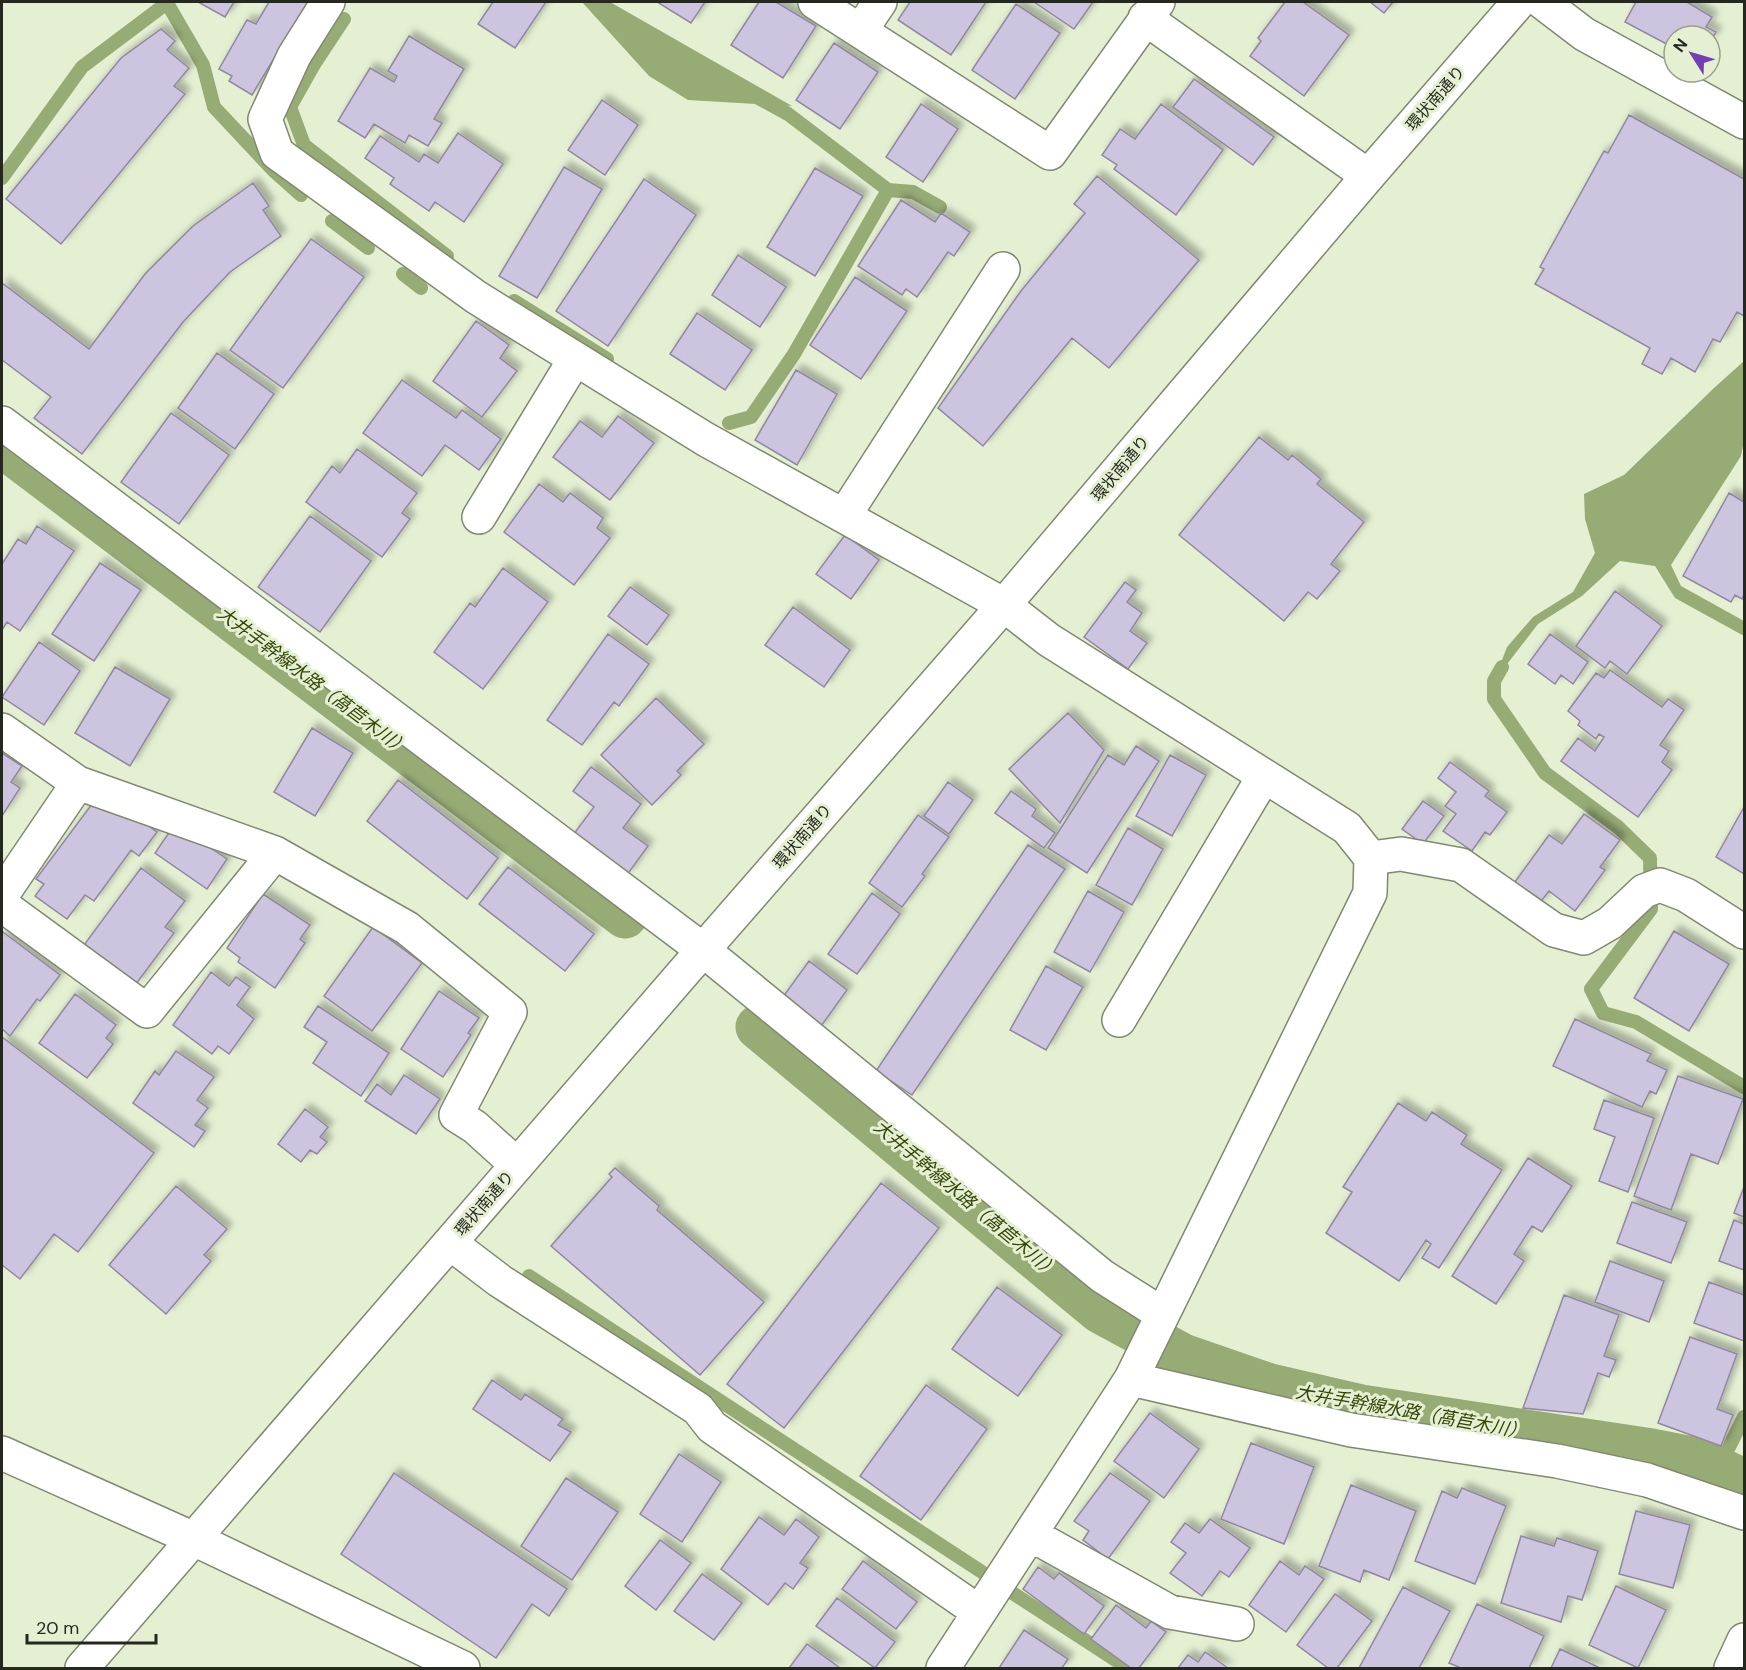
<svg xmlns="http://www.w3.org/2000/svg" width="1746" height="1670" font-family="'DM Sans','Noto Sans JP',sans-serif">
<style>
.water{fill:#97ab75}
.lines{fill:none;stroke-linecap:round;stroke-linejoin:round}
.stream{stroke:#97ab75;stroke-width:14}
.canal{stroke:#97ab75;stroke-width:45}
.building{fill:#cdc4df;stroke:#9087a1;stroke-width:1.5;filter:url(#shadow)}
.minor-casing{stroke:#808970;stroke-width:36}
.highway-casing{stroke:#808970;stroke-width:36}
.minor{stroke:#fff;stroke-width:33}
.highway{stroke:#fff;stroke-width:33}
.labels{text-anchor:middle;stroke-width:6;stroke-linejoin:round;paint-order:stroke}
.street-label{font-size:16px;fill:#24281e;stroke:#e5f0d3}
.water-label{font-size:18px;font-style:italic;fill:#344507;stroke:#e5f0d3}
</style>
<defs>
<filter id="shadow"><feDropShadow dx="5.5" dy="-5.5" stdDeviation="3" flood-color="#0004"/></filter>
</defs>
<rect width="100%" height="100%" fill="#e5f0d3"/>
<!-- water -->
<path class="water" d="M582,2H610L792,106L688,100L649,76Z
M1744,361V441L1741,456L1671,565L1681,586L1744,621V636L1675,598L1655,566L1620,561L1582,596L1538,624L1494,681L1507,647L1533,617L1573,592L1595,553L1585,519L1584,494L1624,475L1714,388Z"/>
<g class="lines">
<!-- stream -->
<path class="stream" d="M344,19L313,66L290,107L304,145L447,256
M755,96L788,114L888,190L913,192L940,207
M2,178L82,67L167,3L203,65L214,107L274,171L301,195
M332,221L368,248
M403,274L421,288
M514,301L607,359
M729,423L751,417L794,354L888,190
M1502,667L1494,681V699L1545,773L1618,827L1650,858L1651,909L1591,989L1603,1013L1636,1022L1744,1087
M529,1276L985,1574
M1718,1469L1744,1417
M1011,1592L1128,1668"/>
<!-- canal -->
<path class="canal" d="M2,445L625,916
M758,1027L1100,1311L1183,1356L1270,1386L1361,1407L1652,1451L1698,1460L1744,1481"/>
</g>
<!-- building -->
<path class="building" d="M198,2H234L225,17Z
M269,2H308L252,95L229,81L232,76L219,69L247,20L256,24Z
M493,2H546L515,48L478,24Z
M657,2H705L691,23Z
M759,2H776L816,26L783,78L731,45Z
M910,2H986L951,55L898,20Z
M1034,2H1093L1074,29Z
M1285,2H1303L1349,35L1304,96L1250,56L1261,41L1258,38Z
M1370,2H1393L1384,13Z
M1636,2H1687L1712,17L1706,27L1716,32L1710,42V36H1674V48L1625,22Z
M1016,4L1060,33L1015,99L972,70Z
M161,29L175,41L167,50L189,68L174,86L185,94L61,244L6,199L121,58Z
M409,36L464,69L434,119L442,123L428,146L409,135L405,143L374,124L365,138L338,121L370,68L394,82L397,76L388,71Z
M834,43L878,72L840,129L796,100Z
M1194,79L1274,137L1253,165L1173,107Z
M602,100L638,125L605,175L568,150Z
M921,104L958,129L923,182L886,157Z
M1161,104L1223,150L1176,215L1114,169L1117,165L1102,155L1120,129L1135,139Z
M1629,115L1744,179V316L1737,312L1720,342L1713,339L1695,372L1671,358L1662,374L1642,364L1650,348L1535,284L1544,269L1540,267L1604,151L1608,153Z
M458,133L503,164L464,222L435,202L429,211L390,184L394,178L365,158L380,136L419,162L424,154L438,163Z
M564,167L602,189L537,298L499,276Z
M815,168L863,196L815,276L767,247Z
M1097,176L1199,260L1109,368L1072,338L983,446L938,408L1021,291L1085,213L1074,204Z
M644,179L696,215L608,346L556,311Z
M253,183L269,206L263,210L281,236L230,272L183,322L82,454L34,418L51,397L2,360V283L89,349L145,274L193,226Z
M901,200L935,222L941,213L970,232L954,256L948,252L917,297L906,289L902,295L858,266Z
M311,239L364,277L283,388L230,350Z
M738,255L786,287L760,327L712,295Z
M855,277L907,311L861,379L810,345Z
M697,313L752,350L725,390L670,354Z
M476,321L509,345L500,358L517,371L482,417L433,381Z
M217,353L274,394L235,449L178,408Z
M796,370L837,394L797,465L755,440Z
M402,380L456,418L462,410L501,439L479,470L445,445L422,476L363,433Z
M171,413L229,455L179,524L121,482Z
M618,416L654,443L610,500L553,457L580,421L602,437Z
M1259,437L1288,460L1292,455L1321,479L1317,484L1364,522L1331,564L1340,571L1317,599L1308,592L1284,621L1179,535Z
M357,449L417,493L402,513L410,519L382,557L306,502L332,466L340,473Z
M539,484L563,502L570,493L603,518L597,528L610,538L574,585L504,532Z
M1729,493L1744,502V595L1742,599L1735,595L1731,602L1683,576Z
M310,516L371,561L320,632L258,587Z
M37,526L74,551L20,631L7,622L2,630V564L18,539L26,544Z
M845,535L879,560L851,599L816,574Z
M100,563L141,590L94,661L52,634Z
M503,568L548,602L483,689L434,652L470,603L475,607Z
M1125,582L1136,590L1127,602L1142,613L1130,631L1147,643L1128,669L1084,637Z
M630,587L669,615L647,645L608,616Z
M1615,591L1662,626L1627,674L1610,661L1605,668L1576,646Z
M793,607L850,650L824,687L765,645Z
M608,634L649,664L619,706L614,702L582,745L547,720Z
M1550,634L1588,662L1573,684L1561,675L1555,684L1528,664Z
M39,642L80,671L44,725L2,697Z
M115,667L170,699L130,766L75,733Z
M1610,670L1662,707L1668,699L1684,710L1660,745L1669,751L1662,762L1672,770L1638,817L1561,761L1578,738L1595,751L1604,737L1599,734L1596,739L1578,725L1580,721L1568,711L1596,673L1604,678Z
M656,698L704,744L677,771L681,775L652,805L601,755Z
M1068,713L1104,750L1060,823L1009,769Z
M312,728L353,753L315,816L274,792Z
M1136,746L1159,761L1087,873L1048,848L1108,755L1124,765Z
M2,753L22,766L11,782L20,788L2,816Z
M1170,755L1206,775L1172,836L1136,816Z
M1450,762L1489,791L1485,796L1507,812L1490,835L1485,832L1472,851L1443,831L1456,814L1445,806L1456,792L1438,778Z
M591,767L641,804L623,828L648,846L627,875L573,835L594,807L573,791Z
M398,780L498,858L467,899L367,821Z
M948,782L973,800L949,834L924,816Z
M1011,791L1036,809L1032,816L1055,833L1044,848L995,813Z
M1423,801L1444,816L1423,844L1402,829Z
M92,804L129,812L157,832L139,856L131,850L94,901L85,895L67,919L35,896L44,884L36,879Z
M1744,807V874L1716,857Z
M1584,814L1620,840L1600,867L1605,870L1575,911L1549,891L1538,905L1512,886L1549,835L1562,844Z
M918,815L949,837L922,874L925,876L902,907L869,883Z
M175,824L227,859L207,889L155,853Z
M1128,828L1163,849L1132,905L1096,885Z
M1028,845L1065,869L912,1095L876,1071Z
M508,867L594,934L565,971L479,904Z
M141,868L185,901L165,927L174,933L136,984L84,945Z
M1088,891L1124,912L1090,972L1054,952Z
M872,893L900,914L857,974L828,954Z
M263,894L310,925L300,939L305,943L275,988L238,962L240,958L227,948Z
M373,927L422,963L372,1031L324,996Z
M1674,931L1729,964L1689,1031L1634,998Z
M3,932L60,975L40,1001L37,999L10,1036L2,1029V934Z
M809,961L847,990L819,1029L780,1001Z
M1046,966L1083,987L1046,1050L1010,1030Z
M211,972L229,986L236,977L250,987L237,1005L254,1019L229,1054L218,1046L212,1054L173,1025Z
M439,991L479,1018L468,1033L471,1035L443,1077L401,1049Z
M75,994L116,1025L106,1038L113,1044L87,1078L39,1043Z
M318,1006L389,1053L361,1096L313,1063L327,1042L304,1027Z
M1575,1019L1651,1054L1647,1061L1667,1070L1656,1094L1650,1091L1642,1107L1553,1066Z
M2,1037L154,1153L78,1252L54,1234L20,1279L2,1265Z
M176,1051L214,1077L197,1100L208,1108L195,1125L205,1131L194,1147L133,1103L155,1071L159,1075Z
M404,1075L440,1099L416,1134L365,1101L377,1084L391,1095Z
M1678,1076L1743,1099L1718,1164L1691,1154L1671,1210L1634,1196Z
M1604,1100L1654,1118L1628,1192L1599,1181L1615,1137L1594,1129Z
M1398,1103L1426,1121L1432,1112L1467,1135L1461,1144L1502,1170L1439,1268L1422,1258L1431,1244L1426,1240L1399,1281L1326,1233L1352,1192L1343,1187Z
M305,1109L328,1127L320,1137L327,1142L317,1154L310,1150L301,1162L278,1144Z
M1528,1158L1572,1186L1542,1232L1532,1226L1514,1254L1524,1261L1496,1304L1452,1276Z
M615,1168L659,1206L657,1210L764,1302L700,1375L551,1246L612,1177L609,1174Z
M881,1183L939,1228L784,1428L727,1384Z
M176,1186L227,1229L204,1255L211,1261L166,1314L109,1265Z
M1744,1187V1217L1734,1213Z
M1632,1202L1687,1222L1671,1263L1617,1243Z
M1734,1220L1744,1224V1270L1719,1261Z
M1610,1261L1664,1281L1649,1322L1595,1302Z
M1709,1282L1744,1295V1341L1694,1323Z
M997,1287L1062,1335L1018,1396L952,1349Z
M1564,1295L1619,1315L1604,1356L1616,1360L1609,1377L1598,1373L1583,1414L1523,1408Z
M1690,1337L1737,1354L1717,1409L1733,1415L1721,1446L1658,1423Z
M492,1380L521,1400L525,1394L563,1419L558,1425L571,1432L550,1461L473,1409Z
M926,1385L987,1429L921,1520L860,1476Z
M1150,1413L1199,1449L1164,1498L1114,1461Z
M1251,1443L1314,1467L1284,1544L1221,1519Z
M679,1454L721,1482L682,1542L640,1514Z
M394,1473L567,1589L549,1616L532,1604L496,1658L341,1554Z
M1110,1473L1150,1501L1108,1559L1083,1540L1089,1531L1074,1521Z
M566,1478L618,1512L572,1580L521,1546Z
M1351,1485L1416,1511L1389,1580L1364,1570L1360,1582L1319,1566Z
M1462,1488L1506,1506L1475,1584L1415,1561L1442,1491L1457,1498Z
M1636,1511L1690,1525L1673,1588L1619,1574Z
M759,1517L784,1535L796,1519L819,1537L800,1563L808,1568L793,1589L785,1583L768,1605L721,1569Z
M1210,1519L1250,1548L1229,1577L1220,1571L1202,1596L1170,1573L1186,1553L1171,1542L1185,1523L1199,1533Z
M1521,1536L1554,1546L1557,1538L1598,1551L1582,1600L1568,1596L1561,1622L1501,1603Z
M660,1540L691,1563L656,1610L625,1586Z
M863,1561L917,1602L896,1629L842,1589Z
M1280,1561L1299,1575L1305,1566L1324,1579L1286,1632L1249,1605Z
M1038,1567L1054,1579L1059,1573L1104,1606L1084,1634L1023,1589Z
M702,1574L742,1603L714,1640L674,1611Z
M1616,1586L1666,1610L1638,1668L1589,1645Z
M1403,1587L1450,1611L1419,1668H1359Z
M1335,1594L1372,1621L1337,1668H1328L1297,1645Z
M837,1598L895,1642L875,1668L816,1626Z
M1477,1604L1544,1636L1529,1668H1461L1449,1663Z
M1116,1605L1146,1628L1151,1621L1166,1632L1139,1668H1131L1091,1639Z
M1024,1630L1068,1659L1062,1668H999Z
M807,1644L840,1668H789Z
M1560,1649L1600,1668H1551Z
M1205,1652L1228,1668H1178L1188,1655L1198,1662Z"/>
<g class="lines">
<defs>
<path id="minor" d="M328,2L294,56L265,119L277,153L476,297L705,439L1004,605L1049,640L1347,828L1371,858L1370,893L1131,1379L943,1668
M815,2L1050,153L1158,2
M1542,2L1584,34L1744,122
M1145,18L1368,176
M861,30L880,2
M2,423L703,950L1102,1276L1162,1314
M844,516L1003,269
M479,517L575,359
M2,730L78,783L275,853L407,928L510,1012L456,1115L475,1127L517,1165
M1371,858L1401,854L1461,865L1554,930L1584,938L1610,923L1644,891L1660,885L1686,895L1744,932
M2,895L78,783
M2,905L147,1011L275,853
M1119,1020L1264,776
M450,1243L500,1281L698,1409L712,1427L979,1612
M1131,1379L1351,1430L1557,1461L1647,1480L1744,1513
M2,1453L194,1539L463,1668
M1030,1534L1170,1612L1237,1624
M1731,1668L1744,1640"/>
<path id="highway" d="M82,1668L703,950L1004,605L1368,176L1519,2"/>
</defs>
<!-- minor casing -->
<use href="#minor" class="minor-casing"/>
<!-- highway casing -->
<use href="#highway" class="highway-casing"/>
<!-- minor -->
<use href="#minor" class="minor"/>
<!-- highway -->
<use href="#highway" class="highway"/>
</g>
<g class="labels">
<!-- street labels -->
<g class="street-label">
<text transform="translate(1435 98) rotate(-49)" y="6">環状南通り</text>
<text transform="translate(1120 468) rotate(-50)" y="6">環状南通り</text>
<text transform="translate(802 836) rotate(-49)" y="6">環状南通り</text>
<text transform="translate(484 1203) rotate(-49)" y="6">環状南通り</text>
</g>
<!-- water labels -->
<g class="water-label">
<text transform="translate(313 681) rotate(37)" y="6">大井手幹線水路（萵苣木川）</text>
<text transform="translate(966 1199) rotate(40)" y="6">大井手幹線水路（萵苣木川）</text>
<text transform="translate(1411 1412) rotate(10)" y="6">大井手幹線水路（萵苣木川）</text>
</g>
</g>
<!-- border -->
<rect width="1746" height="1670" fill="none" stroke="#24281e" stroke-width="6"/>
<!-- north arrow -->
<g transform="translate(1692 54) rotate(307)"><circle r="28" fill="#e5f0d3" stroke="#98a08b" stroke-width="1.5"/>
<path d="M0-4.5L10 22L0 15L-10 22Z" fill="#743eb5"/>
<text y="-9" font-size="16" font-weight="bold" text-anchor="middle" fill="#24281e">N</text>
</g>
<!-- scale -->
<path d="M27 1634v9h129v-9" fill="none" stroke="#24281e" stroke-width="3"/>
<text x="36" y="1634" font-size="18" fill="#24281e" stroke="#e5f0d3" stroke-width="4.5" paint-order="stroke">20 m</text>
</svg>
